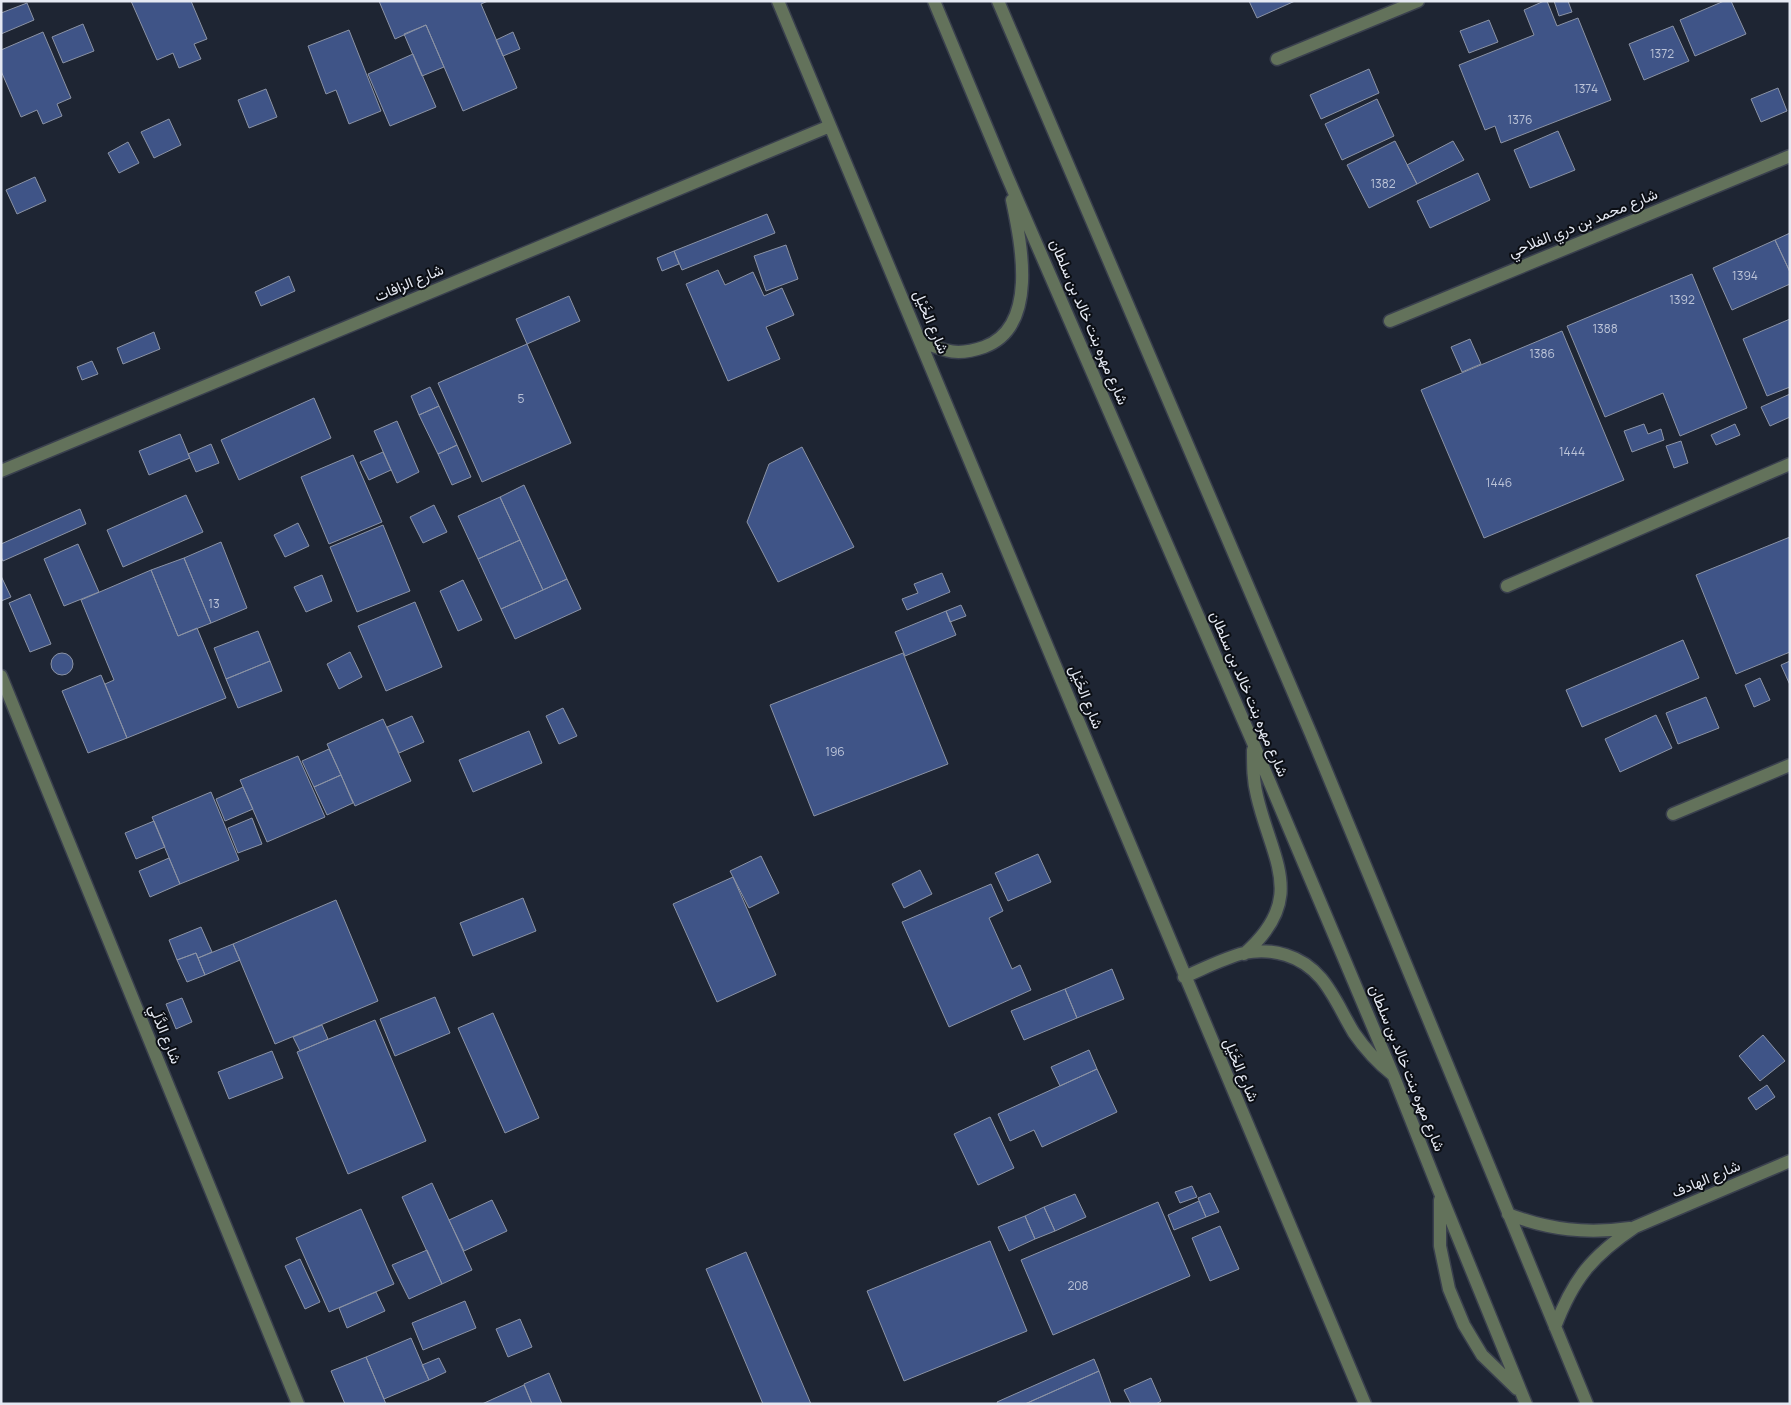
<svg xmlns="http://www.w3.org/2000/svg" width="1791" height="1405" font-family="Manrope,Vazirmatn,sans-serif">
<style>
.building{fill:#3f5487;stroke:#8b93a5}
.lines{fill:none;stroke-linecap:round;stroke-linejoin:round}
.minor-casing{stroke:#3a404e;stroke-width:15}
.minor{stroke:#63725b;stroke-width:12}
.labels{text-anchor:middle;stroke-width:4;stroke-linejoin:round;paint-order:stroke}
.number-label{font-size:12px;fill:#bcc4d8}
.street-label{font-size:15px;fill:#e5e9f3;stroke:#0b0e14}
</style>
<rect width="100%" height="100%" fill="#1e2533"/>
<!-- building -->
<path class="building" d="M131,1H191L207,39L194,44L201,59L179,68L173,53L157,60Z
M379,1H488L481,4L517,88L463,111L426,25L395,39Z
M1249,1H1295L1257,18Z
M1544,1H1547L1557,26L1578,18L1611,100L1501,143L1495,126L1485,130L1459,65L1534,35L1524,10Z
M1554,1H1568L1572,12L1559,16Z
M1724,1H1731L1746,34L1695,56L1680,20Z
M27,3L34,20L1,34V13Z
M1489,20L1498,42L1469,53L1460,31Z
M83,24L94,51L63,63L52,37Z
M426,25L444,67L422,76L404,34Z
M1673,26L1689,61L1644,80L1629,44Z
M349,30L381,111L349,124L336,90L326,94L308,46Z
M43,32L71,98L57,104L62,116L43,124L37,110L21,117L1,71V50Z
M513,32L520,49L503,56L496,40Z
M413,54L436,107L390,126L368,74Z
M1369,69L1379,93L1321,119L1310,95Z
M1778,88L1787,111L1761,122L1751,99Z
M266,89L277,117L249,128L238,100Z
M1377,99L1394,136L1342,160L1325,124Z
M169,119L181,145L154,158L141,132Z
M1558,131L1575,170L1530,188L1514,150Z
M1395,141L1417,184L1369,208L1347,165Z
M1453,141L1464,160L1417,184L1407,165Z
M128,142L139,163L119,173L108,153Z
M1478,173L1490,200L1430,228L1417,201Z
M35,177L46,201L17,214L6,190Z
M767,214L775,233L682,270L674,251Z
M1790,233V272L1775,240Z
M1775,240L1790,272V284L1732,310L1713,268Z
M786,245L798,279L766,291L754,256Z
M674,251L679,264L662,271L657,258Z
M718,270L725,285L753,272L764,296L782,288L794,315L766,327L780,359L728,381L686,284Z
M1692,274L1747,408L1680,436L1663,393L1605,417L1567,326Z
M289,276L295,291L261,306L255,292Z
M569,296L580,321L527,344L516,319Z
M1790,319V387L1767,396L1743,339Z
M1562,331L1624,480L1484,538L1421,390Z
M154,332L160,349L123,364L117,348Z
M1470,339L1481,364L1462,372L1451,347Z
M527,344L571,443L482,482L438,383Z
M92,361L98,374L82,380L77,367Z
M430,387L439,406L419,415L411,396Z
M1790,394V417L1770,426L1761,407Z
M314,398L331,438L239,480L221,440Z
M439,406L457,445L438,454L419,415Z
M397,421L419,472L397,483L374,431Z
M1644,424L1648,434L1661,429L1664,440L1632,452L1624,431Z
M1735,424L1740,435L1716,445L1711,435Z
M180,434L190,458L149,475L139,451Z
M1681,441L1688,463L1674,468L1666,446Z
M211,444L219,463L196,472L188,454Z
M457,445L471,477L452,485L438,454Z
M802,447L854,547L778,582L747,522L769,464Z
M383,452L391,470L369,480L360,462Z
M353,455L382,522L329,544L301,477Z
M524,485L567,579L543,590L500,497Z
M186,495L203,532L123,567L107,530Z
M500,497L520,540L478,559L458,516Z
M434,505L447,532L423,543L410,517Z
M80,509L86,524L3,561L1,557V544Z
M298,523L309,546L285,557L274,535Z
M383,525L410,591L357,612L330,547Z
M1790,537V652L1736,674L1696,575Z
M520,540L543,590L501,609L478,559Z
M221,542L247,608L211,623L184,558Z
M78,544L99,592L64,606L44,559Z
M184,558L211,623L178,636L151,570Z
M151,570L178,636L197,628L226,698L127,738L105,684L114,680L81,600Z
M942,573L950,592L907,610L902,599L918,593L914,584Z
M322,575L332,601L306,612L294,587Z
M1,576L11,597L1,601Z
M567,579L581,609L515,639L501,609Z
M463,580L482,620L458,631L440,591Z
M30,594L51,644L30,652L9,603Z
M415,602L442,667L386,691L358,626Z
M961,605L966,616L950,622L946,611Z
M946,611L956,635L905,656L895,632Z
M258,631L270,661L226,679L214,648Z
M1683,640L1699,678L1582,727L1566,690Z
M350,652L362,677L339,689L327,664Z
M903,653L948,764L814,816L770,705Z
M51 664a11 11 0 1 1 22 0a11 11 0 1 1-22 0Z
M270,661L282,691L238,708L226,679Z
M1790,661V685L1781,665Z
M101,675L127,738L88,753L62,691Z
M1760,678L1770,700L1754,707L1745,685Z
M1706,697L1719,728L1678,744L1666,713Z
M563,708L577,736L559,744L546,716Z
M1656,715L1672,748L1620,772L1605,739Z
M412,716L424,742L399,753L387,727Z
M383,719L411,781L355,806L327,744Z
M529,731L542,763L473,792L459,760Z
M329,749L341,775L314,787L302,761Z
M298,756L325,817L267,842L240,780Z
M341,775L353,803L327,815L314,787Z
M243,787L253,809L225,821L216,799Z
M211,792L239,860L180,884L152,817Z
M252,818L262,844L238,853L228,828Z
M154,821L165,847L136,859L125,833Z
M1038,854L1051,882L1008,901L995,873Z
M761,856L779,893L749,908L730,871Z
M169,858L180,884L150,897L139,871Z
M920,870L932,894L904,908L892,884Z
M733,877L776,975L717,1002L673,904Z
M991,884L1003,911L989,918L1012,969L1020,965L1031,990L949,1027L902,922Z
M523,898L536,931L473,956L460,923Z
M336,900L378,1001L275,1044L233,944Z
M201,927L212,952L198,958L196,953L177,960L169,940Z
M233,944L240,960L205,975L198,958Z
M196,953L205,975L187,982L177,960Z
M1112,969L1124,999L1077,1018L1065,989Z
M1065,989L1077,1018L1024,1040L1011,1011Z
M435,997L450,1033L395,1056L380,1019Z
M182,998L192,1022L176,1029L166,1004Z
M493,1013L539,1118L505,1133L458,1028Z
M375,1020L426,1141L348,1174L297,1052Z
M322,1025L328,1039L300,1051L293,1037Z
M1763,1035L1785,1061L1760,1081L1739,1056Z
M1089,1050L1097,1069L1060,1086L1051,1067Z
M272,1051L283,1078L229,1099L218,1072Z
M1097,1069L1117,1112L1042,1147L1034,1130L1010,1141L998,1114Z
M1767,1085L1775,1097L1756,1110L1748,1098Z
M990,1117L1014,1168L978,1185L954,1134Z
M432,1183L472,1270L442,1284L402,1197Z
M1192,1186L1197,1197L1180,1203L1175,1192Z
M1210,1193L1219,1212L1206,1217L1198,1198Z
M1075,1194L1086,1217L1055,1231L1044,1207Z
M492,1200L507,1231L464,1251L449,1220Z
M1199,1201L1206,1217L1174,1230L1168,1215Z
M1158,1202L1190,1276L1053,1335L1021,1260Z
M1044,1207L1055,1231L1035,1239L1025,1216Z
M361,1209L394,1284L329,1312L296,1238Z
M1025,1216L1035,1239L1009,1251L998,1227Z
M1220,1226L1239,1269L1210,1281L1192,1238Z
M990,1241L1027,1331L904,1381L867,1291Z
M427,1250L442,1284L409,1299L392,1265Z
M746,1252L811,1404H763L706,1269Z
M300,1259L320,1302L305,1309L285,1266Z
M376,1292L385,1311L347,1328L339,1308Z
M465,1301L476,1328L423,1350L412,1323Z
M520,1319L532,1347L508,1357L496,1329Z
M411,1338L429,1380L384,1399L366,1357Z
M366,1357L386,1404H345L331,1371Z
M439,1358L446,1372L429,1380L422,1365Z
M1094,1359L1099,1371L1025,1404H998L997,1402Z
M1099,1371L1111,1404H1025Z
M549,1373L562,1404H532L524,1384Z
M1151,1378L1161,1401L1156,1404H1131L1124,1390Z
M524,1385L532,1404H482Z"/>
<g class="lines">
<defs>
<path id="minor" d="M778,1C974,469 1167,937 1365,1404
M934,1L1007,176L1254,745L1394,1077L1440,1193L1526,1404
M998,1L1311,734L1587,1404
M1277,59L1418,1
M1390,321L1790,156
M921,341C946,352 958,356 984,347C1039,327 1021,243 1012,200
M1,471L830,126
M1507,586L1790,464
M1,676L298,1404
M1673,814L1790,765
M1244,954C1308,898 1272,861 1257,796C1253,781 1253,766 1253,750
M1184,977C1203,969 1224,958 1244,953C1258,950 1273,951 1286,955C1325,967 1335,1002 1354,1033C1365,1049 1378,1063 1393,1075
M1440,1200V1246L1449,1289L1464,1325L1482,1355L1517,1389
M1508,1214C1549,1230 1587,1234 1630,1228
M1555,1327C1573,1279 1592,1256 1635,1227L1790,1161"/>
</defs>
<!-- minor casing -->
<use href="#minor" class="minor-casing"/>
<!-- minor -->
<use href="#minor" class="minor"/>
</g>
<g class="labels">
<!-- number labels -->
<g class="number-label">
<text x="1662" y="58">1372</text>
<text x="1586" y="93">1374</text>
<text x="1520" y="124">1376</text>
<text x="1383" y="188">1382</text>
<text x="1745" y="280">1394</text>
<text x="1682" y="304">1392</text>
<text x="1605" y="333">1388</text>
<text x="1542" y="358">1386</text>
<text x="521" y="403">5</text>
<text x="1572" y="456">1444</text>
<text x="1499" y="487">1446</text>
<text x="214" y="608">13</text>
<text x="835" y="756">196</text>
<text x="1078" y="1290">208</text>
</g>
<!-- street labels -->
<g class="street-label">
<text transform="translate(1583 223) rotate(-22)" y="5">شارع محمد بن دري الفلاحي</text>
<text transform="translate(409 283) rotate(-23)" y="5">شارع الزافات</text>
<text transform="translate(931 322) rotate(67)" y="5">شارع الخَيْل</text>
<text transform="translate(1089 322) rotate(67)" y="5">شارع مهره بنت خالد بن سلطان</text>
<text transform="translate(1249 694) rotate(67)" y="5">شارع مهره بنت خالد بن سلطان</text>
<text transform="translate(1086 697) rotate(68)" y="5">شارع الخَيْل</text>
<text transform="translate(165 1034) rotate(68)" y="5">شارع الدَّلَي</text>
<text transform="translate(1407 1068) rotate(68)" y="5">شارع مهره بنت خالد بن سلطان</text>
<text transform="translate(1241 1070) rotate(67)" y="5">شارع الخَيْل</text>
<text transform="translate(1706 1179) rotate(-23)" y="5">شارع الهادف</text>
</g>
</g>
<!-- border -->
<rect width="1791" height="1405" fill="none" stroke="#e5e9f3" stroke-width="5"/>
</svg>
